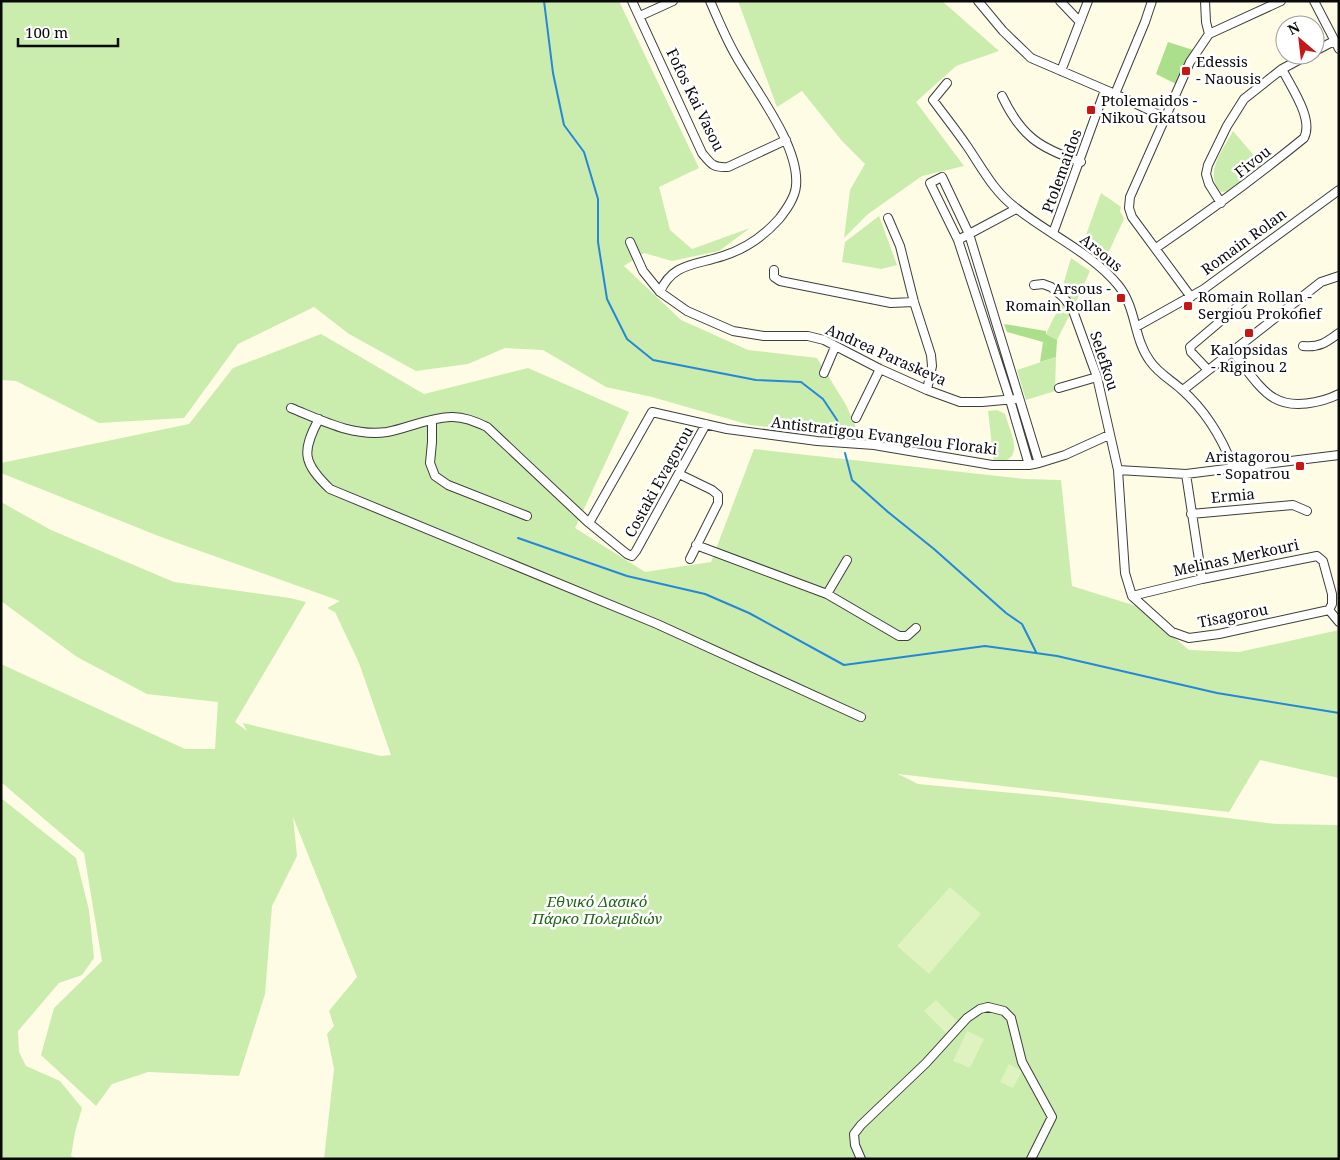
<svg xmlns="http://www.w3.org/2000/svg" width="1340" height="1160" font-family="'Noto Serif',serif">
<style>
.green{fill:#caecad}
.forest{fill:#acdf8b}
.pitch{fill:#def3bf}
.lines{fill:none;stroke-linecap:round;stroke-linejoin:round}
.stream{stroke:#2587da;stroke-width:2}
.minor-casing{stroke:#3d3d3d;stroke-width:10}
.minor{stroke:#fff;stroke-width:8}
.poi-dot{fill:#c51816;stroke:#fff;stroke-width:2}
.labels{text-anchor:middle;stroke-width:5;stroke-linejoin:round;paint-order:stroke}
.poi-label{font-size:15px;fill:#0a0a0a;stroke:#fff;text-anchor:start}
.street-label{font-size:15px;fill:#0a0a0a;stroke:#fff}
.park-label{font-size:15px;font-style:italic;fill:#226616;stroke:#fff}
</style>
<rect width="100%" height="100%" fill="#fffce6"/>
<!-- green -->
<path class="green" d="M1,1H619L699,168L659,187L670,230L692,249L750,228L719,251L672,261L644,253L624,266L681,320L748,350L817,358L846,405L860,436L750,425L652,397L606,387L543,350L505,348L468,364L416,371L349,334L314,307L238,344L184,418L99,423L16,381L1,380Z
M738,1H942L999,51L956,66L916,102L964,166L922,176L868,214L844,238L850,190L865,164L842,141L802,91L777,107Z
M1233,131L1263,166L1229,191L1221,192C1203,173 1223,150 1233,131Z
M1101,193L1121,207L1120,211L1124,219L1103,264L1081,249Z
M879,216L897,265L881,269L842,262L845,242Z
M1071,258L1090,271L1075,304L1061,292Z
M1062,304L1068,311L1069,316L1057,340L1046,334L1053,319Z
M321,334L424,394L528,368L629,412L575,528L645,572L711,562L754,449L1024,479L1061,480L1072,586L1136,606L1189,650L1239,652L1339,630V778L1260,760L1229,812L898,774L918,784L1056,797L1277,824L1339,825V1159H324L334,1069L327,1034L334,1026L329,1011L357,977L293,817L297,856L272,906L265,994L239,1076L148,1072L112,1084L96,1106L41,1055L54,1008L102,961L84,853L1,782V664L185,749H215L218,702L147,694L77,657L1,601V502L51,530L174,582L290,598L306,602L235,722L247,731L243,723L381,756L391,755L359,663L335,612L327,608L340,601L161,537L1,473V463L189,424L233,368Z
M1056,357L1055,391L1026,400L1017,370Z
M997,410L1005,414C1011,435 1027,461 994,463L988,411Z
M1,798L76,858L89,910L94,958L82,975L59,983L18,1031L19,1052L26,1066L60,1081L82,1108L75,1132L71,1156L77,1159H1Z"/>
<!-- forest -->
<path class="forest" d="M1168,42L1193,50L1178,85L1156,74Z
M1004,324L1046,331V334L1057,340L1056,357L1040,362L1043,342L1007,332Z"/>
<!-- pitch -->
<path class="pitch" d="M950,887L981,914L929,974L897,946Z
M936,1000L958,1022L946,1033L924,1011Z
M967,1031L984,1039L970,1068L953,1061Z
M1009,1064L1022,1071L1013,1088L1000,1082Z"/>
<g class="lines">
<!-- stream -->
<path class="stream" d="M544,1L553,73L564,125L584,152L598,199V242L607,299L627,339L653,360L756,380L801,382L823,399L837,420L841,437
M845,453L852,480L888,512L934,549L1006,613L1022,624L1036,652
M518,538L627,576L705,594L749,613L844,665L985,646L1057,656L1217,693L1339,713"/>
<defs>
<path id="minor" d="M632,1L702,153C711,164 713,168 728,167L786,140
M978,1L1003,31L1031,58L1115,94L1166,118
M1060,1L1080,22
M1205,1L1206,22L1209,34
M1314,1L1339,49
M640,16L673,1
M1209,34L1281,1
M1315,51L1334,41
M1061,71L1088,1
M947,83L933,100C944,115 956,130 967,146C982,168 994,192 1016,208C1048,234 1092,253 1118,285C1137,308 1133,338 1150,361C1158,373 1171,380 1181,389C1205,410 1222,438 1233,467
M1115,94L1145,22L1152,1
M1002,96C1021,136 1039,148 1081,162
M1221,203L1209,184L1206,174L1208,165L1227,126L1244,99L1282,69L1308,55
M888,218L900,246L914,302L931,355L932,366L927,390
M1053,233L1105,90
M958,240L1016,209
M630,242L643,271L660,292L687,311L733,331L764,336H808L824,340L880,369L927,390L960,402H982L1015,399
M1156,248C1207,213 1256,177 1304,138C1314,119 1291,87 1282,69
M774,270V277L780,281L891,303L914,302
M1034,285L1043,284L1051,287L1063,297L1072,308L1097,377L1118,470L1125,573L1132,596L1172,632L1189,638L1219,634L1329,610
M660,292C672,263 696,265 723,256C745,249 763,237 779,219C786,210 795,198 796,186C800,146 755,90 736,56C726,39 718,19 710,1
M1191,297L1132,217L1129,208L1130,197L1190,62L1209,34
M1136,327L1204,289L1339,190
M1303,346C1319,348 1327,342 1339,333
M1232,351C1243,364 1259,390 1274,398C1292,409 1321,403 1339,394
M1208,370L1191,352L1190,347L1243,302
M824,373L835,347
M1059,388L1097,377
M1183,390L1321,282L1339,276
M291,408C321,420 353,437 387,432C408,428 428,418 450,417C463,416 476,422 487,427L589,523L627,554L632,556L636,551L706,424
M856,418L880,369
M319,419C301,452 303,463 330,489L657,624L861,717
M432,420V442L430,463L435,476L448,485L527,516
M1029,465L1010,400L958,240L930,183L942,177L969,234L1039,463
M1118,470L1186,474L1339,455
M679,474L712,490L718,495V503L690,559
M1186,474L1202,579
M1191,514L1293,505L1307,511
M589,523L652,412L727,429L817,441L874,445L992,465H1029L1039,463L1065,455L1109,435
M696,545L827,594L899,636H907L916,628
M827,594L847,560
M1132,596L1202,579L1317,556L1323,561L1332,594V604L1329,610
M1329,610L1339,622
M861,1159L855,1145L854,1134L861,1125L926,1063L967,1018L980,1009L988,1007L1004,1011L1011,1018L1022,1062L1052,1117L1031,1159"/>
</defs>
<!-- minor casing -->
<use href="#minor" class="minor-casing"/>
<!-- minor -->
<use href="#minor" class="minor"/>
</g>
<!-- markers -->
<g class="poi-dot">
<rect x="1181" y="66" width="10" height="10" rx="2.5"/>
<rect x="1086" y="105" width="10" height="10" rx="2.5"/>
<rect x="1116" y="293" width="10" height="10" rx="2.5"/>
<rect x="1183" y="301" width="10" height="10" rx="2.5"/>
<rect x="1244" y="328" width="10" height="10" rx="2.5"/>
<rect x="1295" y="461" width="10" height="10" rx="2.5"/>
</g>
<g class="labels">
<!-- poi labels -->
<g class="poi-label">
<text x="1196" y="67">Edessis<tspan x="1196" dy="17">- Naousis</tspan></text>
<text x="1101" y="106">Ptolemaidos -<tspan x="1101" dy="17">Nikou Gkatsou</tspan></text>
<text x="1111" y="294" text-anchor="end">Arsous -<tspan x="1111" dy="17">Romain Rollan</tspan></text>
<text x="1198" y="302">Romain Rollan -<tspan x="1198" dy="17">Sergiou Prokofief</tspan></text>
<text x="1249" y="355" text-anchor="middle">Kalopsidas<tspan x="1249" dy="17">- Riginou 2</tspan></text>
<text x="1290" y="462" text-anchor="end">Aristagorou<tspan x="1290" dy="17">- Sopatrou</tspan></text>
</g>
<!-- street labels -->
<g class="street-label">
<text transform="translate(695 100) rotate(64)" y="5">Fofos Kai Vasou</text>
<text transform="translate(1253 162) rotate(-38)" y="5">Fivou</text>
<text transform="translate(1062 171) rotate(-70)" y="5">Ptolemaidos</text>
<text transform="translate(1244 242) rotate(-36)" y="5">Romain Rolan</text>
<text transform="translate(1101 253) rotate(39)" y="5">Arsous</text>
<text transform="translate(886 355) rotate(24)" y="5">Andrea Paraskeva</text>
<text transform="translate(1104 361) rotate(72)" y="5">Selefkou</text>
<text transform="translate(884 436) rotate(7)" y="5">Antistratigou Evangelou Floraki</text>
<text transform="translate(659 482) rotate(-61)" y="5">Costaki Evagorou</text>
<text transform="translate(1233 496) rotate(-5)" y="5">Ermia</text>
<text transform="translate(1236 558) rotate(-12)" y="5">Melinas Merkouri</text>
<text transform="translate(1233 616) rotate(-11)" y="5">Tisagorou</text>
</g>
<!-- park labels -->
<g class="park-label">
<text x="597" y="907">Εθνικό Δασικό<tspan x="597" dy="17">Πάρκο Πολεμιδιών</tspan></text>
</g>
</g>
<!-- border -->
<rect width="1340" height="1160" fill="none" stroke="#0a0a0a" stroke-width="5"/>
<!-- north arrow -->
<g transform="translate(1300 40) rotate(332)"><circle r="24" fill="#ffffff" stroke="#9d9d9d"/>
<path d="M0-4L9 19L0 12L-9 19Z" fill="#c51816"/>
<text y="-8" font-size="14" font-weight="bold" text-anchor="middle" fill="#0a0a0a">N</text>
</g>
<!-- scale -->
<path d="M18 38v8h100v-8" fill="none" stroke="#0a0a0a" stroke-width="2.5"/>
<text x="25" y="38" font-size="15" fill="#0a0a0a" stroke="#ffffff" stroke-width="4" paint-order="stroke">100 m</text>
</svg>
